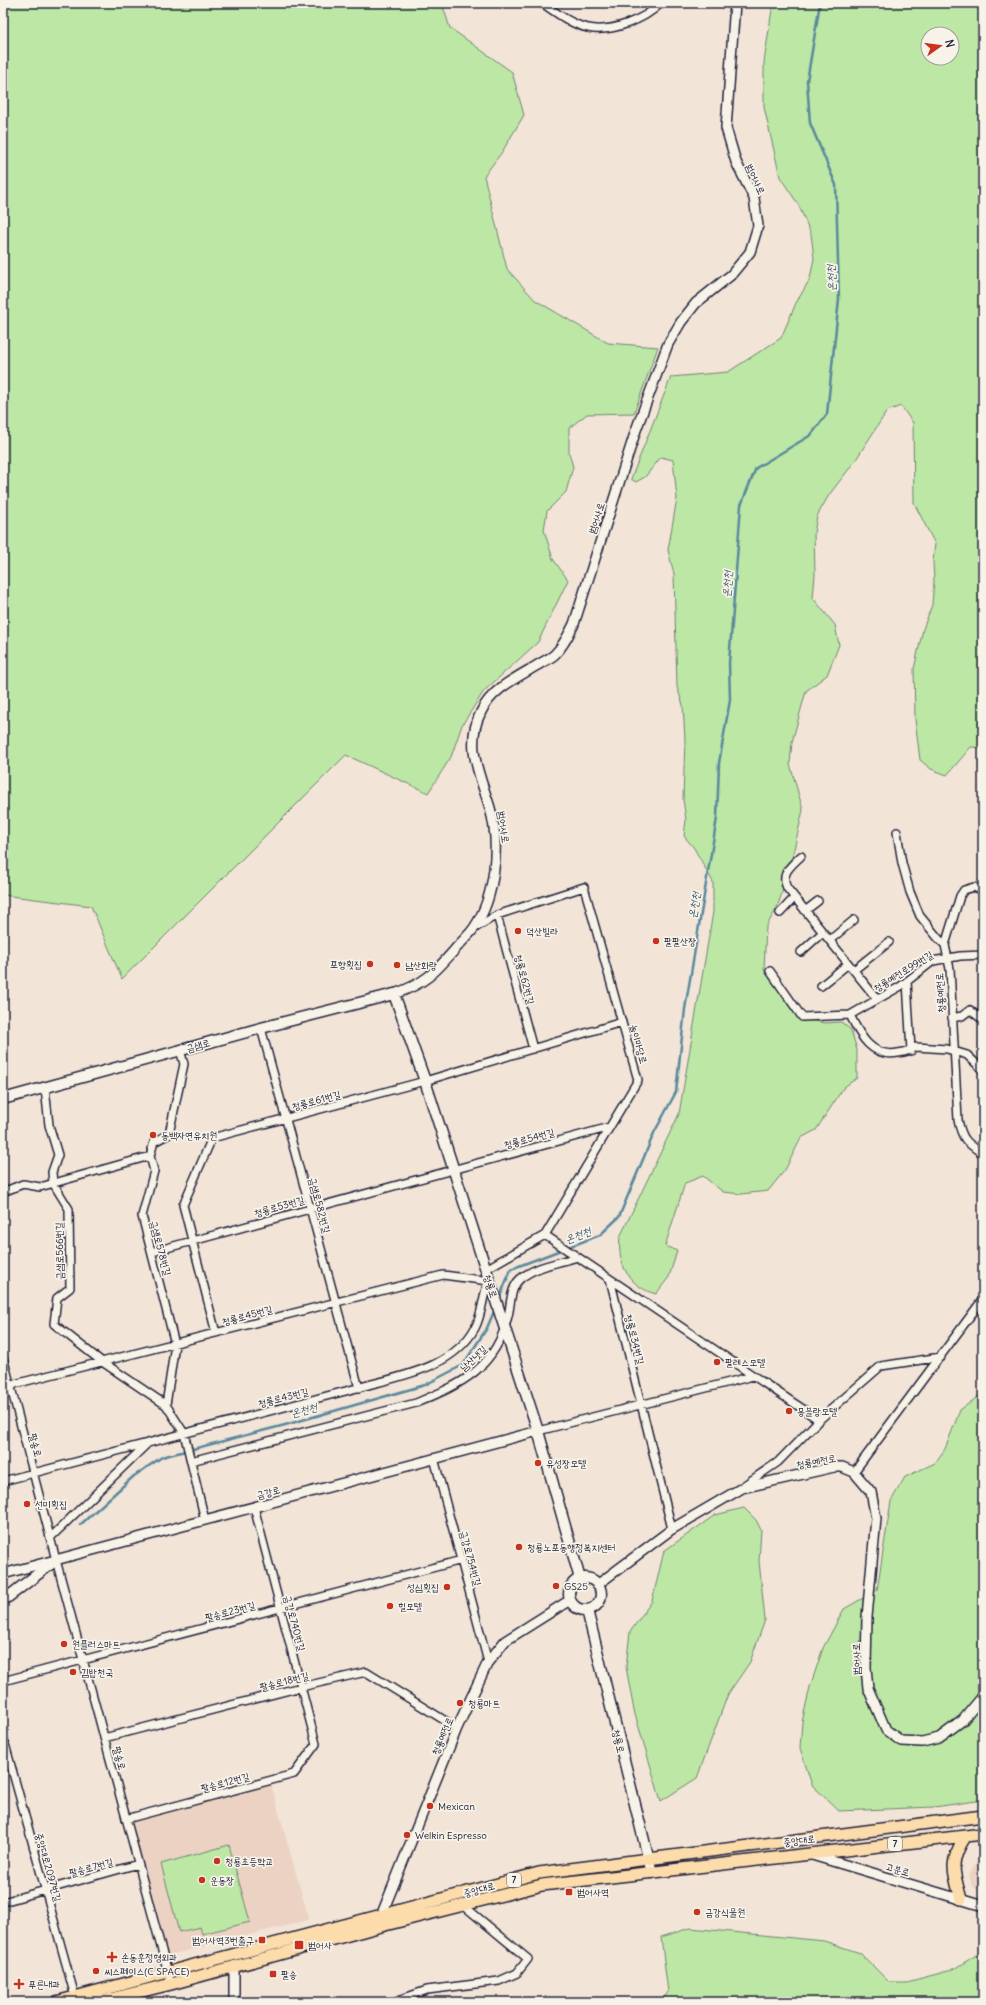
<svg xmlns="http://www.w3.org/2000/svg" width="986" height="2005" font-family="Delius,'Poor Story',sans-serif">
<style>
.built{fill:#ecd2c3}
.green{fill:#bce7a5;stroke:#6f8470;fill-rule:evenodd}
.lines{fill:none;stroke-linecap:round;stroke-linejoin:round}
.stream{stroke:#5a899d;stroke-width:2.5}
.minor-casing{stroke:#22223b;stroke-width:10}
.tertiary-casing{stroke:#22223b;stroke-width:12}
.secondary-casing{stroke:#22223b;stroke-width:13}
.primary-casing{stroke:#22223b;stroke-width:14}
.minor{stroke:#f7f3e8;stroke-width:7}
.tertiary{stroke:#f7f3e8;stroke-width:9}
.secondary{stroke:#f7f3e8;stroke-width:10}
.primary{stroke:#fddcac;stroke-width:11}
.poi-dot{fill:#c8321e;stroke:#f7f3e8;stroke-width:1.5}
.labels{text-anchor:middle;stroke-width:3.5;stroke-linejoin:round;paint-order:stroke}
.shield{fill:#f7f3e8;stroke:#62616f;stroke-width:1}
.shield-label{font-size:9px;font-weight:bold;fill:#22223b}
.street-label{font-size:10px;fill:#22223b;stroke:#f7f3e8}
.poi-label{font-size:10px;fill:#22223b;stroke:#f7f3e8;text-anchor:start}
.water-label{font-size:11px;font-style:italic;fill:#3e556c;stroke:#f7f3e8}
</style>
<rect width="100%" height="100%" fill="#f2e4d7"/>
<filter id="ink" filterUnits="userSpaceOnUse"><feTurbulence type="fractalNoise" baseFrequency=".025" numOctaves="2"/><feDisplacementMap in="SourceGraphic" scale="8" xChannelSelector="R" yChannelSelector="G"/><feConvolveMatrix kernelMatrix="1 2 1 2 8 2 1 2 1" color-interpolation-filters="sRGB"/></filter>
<g filter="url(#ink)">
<!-- built -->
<path class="built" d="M271,1784L309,1920L166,1956L155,1903L152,1902L130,1820Z
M983,1851V1892L972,1887L969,1875Z"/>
<!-- green -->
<path class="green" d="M3,3H442L450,28L512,72L524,115L502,152L484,176L507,269L535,300L608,343L658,347L634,413L587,414L569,428V453L573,467L566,492L547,511L544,530L553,559L568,580L538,642L484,691L462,725L451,757L428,793L346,755L122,979L91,906L3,895Z
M773,3H983V748L971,747L947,775L931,769L920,760L915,719L914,669L923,629L932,605L934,580L933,562L935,544L914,503L913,423L901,406L887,411L855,461L829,495L817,516L814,533L815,575L813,598L835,625L839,645L827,675L806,691L792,742L790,764L803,810L789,871L777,908L766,927L764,970L797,1017L824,1023L841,1022L851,1030L857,1050V1078L844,1087L816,1130L801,1138L785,1170L768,1191L741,1194L723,1192L703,1176L685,1183L665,1246L677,1251L669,1277L656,1294C629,1287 617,1264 620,1237L679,1114L713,912V882L694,848L684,836L686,820L683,799L685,740L683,705L677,687L674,574L668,550L677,498L673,460L661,457L645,477L636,482L631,479L671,377L728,372L781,338L796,303L810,279L814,258L811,234L798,204L780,177L764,107V62ZM928,34H952V58H928Z
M983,1393V1800L934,1807L839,1811L812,1785L800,1748L802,1722L810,1687L823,1648L844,1609L877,1590L891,1501L905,1477L935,1463L945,1449L960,1410Z
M744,1508L756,1520L761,1530L759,1561L765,1620L750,1662L728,1694L697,1778L661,1801L634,1711L626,1667L630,1632L652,1601L664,1551L715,1515Z
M229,1845L250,1922L202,1934L200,1927L179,1932L161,1864Z
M690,1928L824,1941L860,1953L889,1982H907L952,1970L983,1951V2002H661L668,1992L661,1937Z"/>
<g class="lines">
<!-- stream -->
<path class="stream" d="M499,1299L511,1269L600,1235L619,1217L654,1133L676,1092L685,1009L717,818L719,763L730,700L729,663L741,505L756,468L811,435L827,414L839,299L836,185L810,123L807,81L820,3
M80,1525L134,1476L162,1457L285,1425L425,1385L463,1365L487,1328L495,1309"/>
<defs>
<path id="minor" d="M542,3C555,12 572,25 588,28C611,33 644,20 661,3
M897,832L902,863L910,892L920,916L938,938L945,945L950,969L958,1120C962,1140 967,1143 983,1154
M801,856C791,866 780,873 787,888L877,999
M805,911L818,901
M780,913L794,898
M497,915L533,1049
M475,928L497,915L584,887L638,1080L545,1235L486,1269
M830,940L854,920
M945,945L960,896L964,890L974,887L983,891
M801,952L823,932
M854,970L889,942
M770,971L802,1017L850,1015L901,986L933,961L960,956L983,955
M907,981L911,1051
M821,986L848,964
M850,1015C860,1036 872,1058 898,1053C905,1052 910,1051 916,1047L947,1049L967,1055L983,1070
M952,1018L962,1016L970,1010L983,1020
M261,1028L359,1388
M180,1050L184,1064L169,1134L154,1142L150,1156L154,1171L142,1216L175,1344L166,1405L184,1433L205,1520
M45,1088L49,1125L58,1155L52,1172L53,1183L69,1209L70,1288L57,1298L54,1324L101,1361L166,1405
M3,1192L23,1184L40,1187L150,1156
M545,1235L819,1420
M152,1252L610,1127
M610,1279L672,1529
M216,1333L183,1205L212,1138L425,1081L622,1022
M3,1357L56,1560L171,1984
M3,1387L443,1275L489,1281C482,1295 483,1313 475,1328C453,1368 401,1376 361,1387L3,1481
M538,1431L753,1376
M434,1458L488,1662
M191,1461L416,1403C462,1384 496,1368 508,1316C511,1304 510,1288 520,1279C535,1266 559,1263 577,1257
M854,1472L983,1299
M743,1486L778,1462L819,1420L881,1366L941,1357
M50,1538L148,1443
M3,1681L462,1560
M3,1737L76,2000
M104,1738L301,1687L366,1672L457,1728
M126,1819L294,1774L316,1744L254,1507
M3,1902L138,1864
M393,2002L427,1990L499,1981L517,1973L528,1959L463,1905"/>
<path id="tertiary" d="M394,994C427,983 436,971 458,946C463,940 470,934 474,928C496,896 500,843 490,808C480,775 464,745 481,712C492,688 520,676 541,663C546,660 553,657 556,653C564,645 569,634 574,624L636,430L668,344L681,322L696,303L731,275L750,252L758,226L754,198L736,162L726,128L735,3
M3,1574L538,1431
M597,1585L672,1529L742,1488L834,1467H842L854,1472L871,1492L876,1518L867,1617L866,1668L868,1688L886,1730L901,1741L922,1742L939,1738L963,1720L983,1696
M812,1855L983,1906
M381,1916L457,1728L488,1662L505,1641L570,1600
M234,1966V2002"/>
<path id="secondary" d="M3,1099L261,1028L394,994L425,1081L538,1431L580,1579
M569 1594a16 16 0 1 1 32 0a16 16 0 1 1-32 0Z
M3,1599L8,1597L56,1560
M587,1610L652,1873"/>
<path id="primary" d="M961,1899C953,1871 949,1862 965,1837
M56,2002L539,1873L983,1816
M98,2002L171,1984L381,1926L542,1885L983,1834"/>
</defs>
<!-- minor casing -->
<use href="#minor" class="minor-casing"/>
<!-- tertiary casing -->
<use href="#tertiary" class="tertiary-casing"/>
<!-- secondary casing -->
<use href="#secondary" class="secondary-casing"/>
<!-- primary casing -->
<use href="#primary" class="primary-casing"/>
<!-- minor -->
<use href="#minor" class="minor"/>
<!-- tertiary -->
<use href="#tertiary" class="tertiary"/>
<!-- secondary -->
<use href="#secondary" class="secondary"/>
<!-- primary -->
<use href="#primary" class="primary"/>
</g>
</g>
<!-- markers -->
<g class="poi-dot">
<circle cx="518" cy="931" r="4"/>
<circle cx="656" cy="941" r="4"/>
<circle cx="370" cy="964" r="4"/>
<circle cx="397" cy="965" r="4"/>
<circle cx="153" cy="1135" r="4"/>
<circle cx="717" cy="1362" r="4"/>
<circle cx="789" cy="1411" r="4"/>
<circle cx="538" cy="1463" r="4"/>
<circle cx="27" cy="1504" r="4"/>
<circle cx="519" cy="1547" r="4"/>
<circle cx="556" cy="1586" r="4"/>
<circle cx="447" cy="1587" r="4"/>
<circle cx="390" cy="1606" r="4"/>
<circle cx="64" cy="1644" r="4"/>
<circle cx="73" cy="1672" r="4"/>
<circle cx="460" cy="1703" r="4"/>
<circle cx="430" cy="1806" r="4"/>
<circle cx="407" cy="1835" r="4"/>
<circle cx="217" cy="1861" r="4"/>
<circle cx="202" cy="1880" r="4"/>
<rect x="565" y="1888" width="8" height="8" rx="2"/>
<circle cx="697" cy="1912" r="4"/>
<rect x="258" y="1936" width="8" height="8" rx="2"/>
<rect x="294" y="1940" width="10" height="10" rx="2"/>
<path d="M110 1951h4v4h4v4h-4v4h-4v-4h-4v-4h4z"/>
<circle cx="96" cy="1971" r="4"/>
<rect x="269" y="1970" width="8" height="8" rx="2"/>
<path d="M17 1978h4v4h4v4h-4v4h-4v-4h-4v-4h4z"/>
</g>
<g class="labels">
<!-- shield labels -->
<g class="shield">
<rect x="888" y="1837" width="14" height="14" rx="3"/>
<rect x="507" y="1873" width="14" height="14" rx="3"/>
</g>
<g class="shield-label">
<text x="895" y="1847">7</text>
<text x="514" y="1883">7</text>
</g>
<!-- street labels -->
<g class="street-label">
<text transform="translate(756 179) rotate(65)" y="4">범어사로</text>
<text transform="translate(596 518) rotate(-72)" y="4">범어사로</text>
<text transform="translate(504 827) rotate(82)" y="4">범어사로</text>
<text transform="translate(903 971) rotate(-32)" y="4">청룡예전로99번길</text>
<text transform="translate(525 979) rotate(75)" y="4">청룡로62번길</text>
<text transform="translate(940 993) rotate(-93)" y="4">청룡예전로</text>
<text transform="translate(639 1044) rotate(74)" y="4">놀이마당로</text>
<text transform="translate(198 1045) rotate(-16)" y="4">금샘로</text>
<text transform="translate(316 1100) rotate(-15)" y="4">청룡로61번길</text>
<text transform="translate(529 1138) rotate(-15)" y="4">청룡로54번길</text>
<text transform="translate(320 1205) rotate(75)" y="4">금샘로582번길</text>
<text transform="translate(279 1206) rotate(-16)" y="4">청룡로53번길</text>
<text transform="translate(161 1248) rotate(75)" y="4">금샘로578번길</text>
<text transform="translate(59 1251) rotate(-91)" y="4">금샘로566번길</text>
<text transform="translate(491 1286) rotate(72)" y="4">청룡로</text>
<text transform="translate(247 1315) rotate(-15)" y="4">청룡로45번길</text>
<text transform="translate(635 1339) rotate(76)" y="4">청룡로34번길</text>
<text transform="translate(473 1358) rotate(-43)" y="4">남산냇길</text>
<text transform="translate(283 1397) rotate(-14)" y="4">청룡로43번길</text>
<text transform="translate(36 1445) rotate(75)" y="4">팔송로</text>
<text transform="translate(816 1461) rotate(-10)" y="4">청룡예전로</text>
<text transform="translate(268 1492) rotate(-15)" y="4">금강로</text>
<text transform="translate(471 1558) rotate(75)" y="4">금강로754번길</text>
<text transform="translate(230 1611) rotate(-15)" y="4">팔송로23번길</text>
<text transform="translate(295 1623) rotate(75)" y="4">금강로740번길</text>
<text transform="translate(856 1659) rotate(-91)" y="4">범어사로</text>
<text transform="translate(284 1681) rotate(-14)" y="4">팔송로18번길</text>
<text transform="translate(442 1736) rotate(-67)" y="4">청룡예전로</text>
<text transform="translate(619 1741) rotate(76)" y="4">청룡로</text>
<text transform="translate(120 1758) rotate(75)" y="4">팔송로</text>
<text transform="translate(225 1782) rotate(-15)" y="4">팔송로12번길</text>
<text transform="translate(799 1840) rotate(-7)" y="4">중앙대로</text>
<text transform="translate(49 1867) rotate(74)" y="4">중앙대로2097번길</text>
<text transform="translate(91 1867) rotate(-15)" y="4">팔송로7번길</text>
<text transform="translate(898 1869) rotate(16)" y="4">고분로</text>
<text transform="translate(479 1889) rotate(-15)" y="4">중앙대로</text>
</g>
<!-- poi labels -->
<g class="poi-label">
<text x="526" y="935">덕산빌라</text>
<text x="664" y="945">팔팔산장</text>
<text x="362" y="968" text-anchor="end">포항횟집</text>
<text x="405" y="969">남산화랑</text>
<text x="161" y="1139">동백자연유치원</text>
<text x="725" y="1366">팔레스모텔</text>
<text x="797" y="1415">몽블랑모텔</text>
<text x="546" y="1467">유성장모텔</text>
<text x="35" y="1508">선미횟집</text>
<text x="527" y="1551">청룡노포동행정복지센터</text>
<text x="564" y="1590">GS25</text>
<text x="439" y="1591" text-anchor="end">성심횟집</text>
<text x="398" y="1610">힐모텔</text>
<text x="72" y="1648">원플러스마트</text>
<text x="81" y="1676">김밥천국</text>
<text x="468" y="1707">청룡마트</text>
<text x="438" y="1810">Mexican</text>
<text x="415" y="1839">Welkin Espresso</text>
<text x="225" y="1865">청룡초등학교</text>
<text x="210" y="1884">운동장</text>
<text x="577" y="1896">범어사역</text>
<text x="705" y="1916">금강식물원</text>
<text x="254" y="1944" text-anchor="end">범어사역3번출구</text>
<text x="308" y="1949">범어사</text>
<text x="121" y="1961">손동훈정형외과</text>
<text x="104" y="1975">씨스페이스(C SPACE)</text>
<text x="281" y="1978">팔송</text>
<text x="28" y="1988">푸른내과</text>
</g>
<!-- water labels -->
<g class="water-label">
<text transform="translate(831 278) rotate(-92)" y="4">온천천</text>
<text transform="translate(727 584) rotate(-86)" y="4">온천천</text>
<text transform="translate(694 905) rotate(-81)" y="4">온천천</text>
<text transform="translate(578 1235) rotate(-21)" y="4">온천천</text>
<text transform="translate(304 1410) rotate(-15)" y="4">온천천</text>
</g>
</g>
<!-- margin -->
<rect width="986" height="2005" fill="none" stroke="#f7f3e8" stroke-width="16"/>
<rect x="8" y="8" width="970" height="1989" fill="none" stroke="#22223b" stroke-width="1.5" filter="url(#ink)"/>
<!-- north arrow -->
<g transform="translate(940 46) rotate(76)"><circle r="19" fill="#f7f3e8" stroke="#a29fa3"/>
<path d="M0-3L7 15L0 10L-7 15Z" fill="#c8321e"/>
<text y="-6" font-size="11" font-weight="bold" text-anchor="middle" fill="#22223b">N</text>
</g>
</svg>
